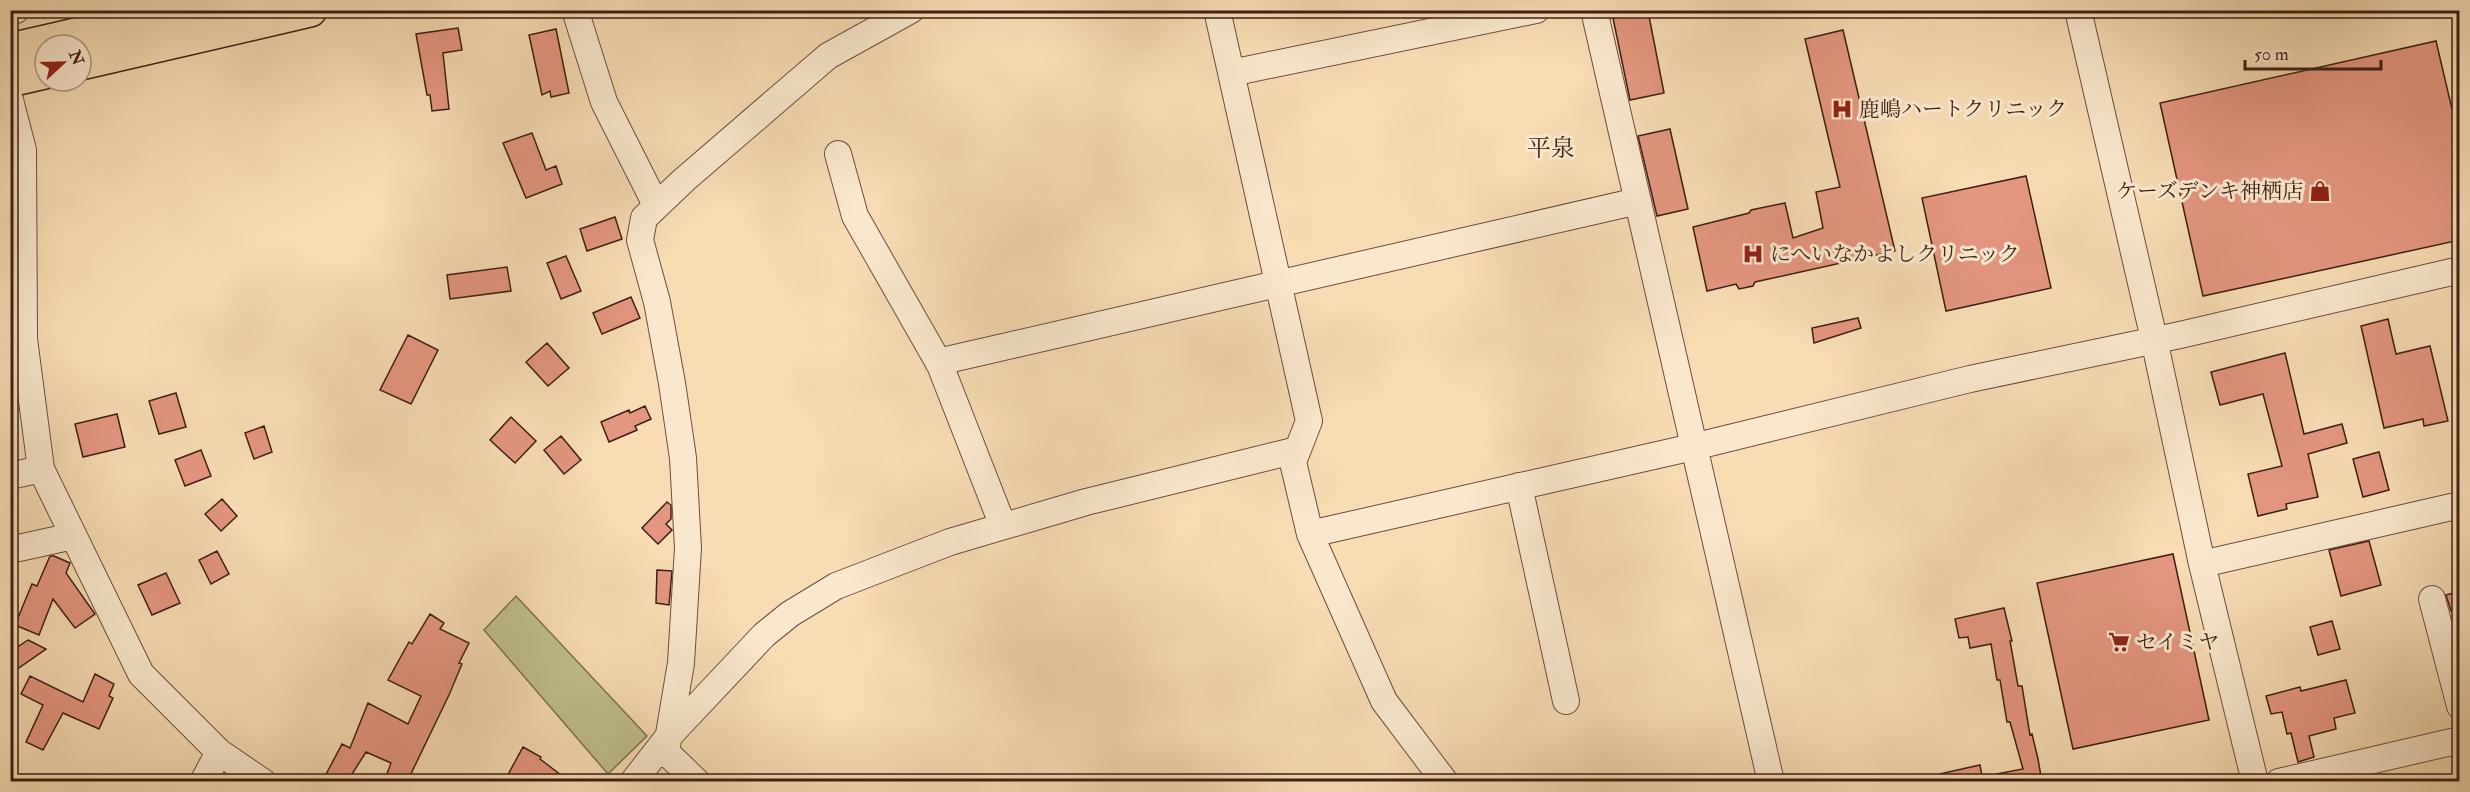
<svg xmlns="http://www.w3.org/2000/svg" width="2470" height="792" font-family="'IM FELL Double Pica','Noto Serif JP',serif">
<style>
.green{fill:#bfc08b;stroke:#7e7050;stroke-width:1.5}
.building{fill:#e49680;stroke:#3d1f15;stroke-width:1.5}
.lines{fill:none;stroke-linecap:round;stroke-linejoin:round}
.minor-casing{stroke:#6c4e3d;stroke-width:28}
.highway-casing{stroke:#3d1f15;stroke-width:36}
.minor{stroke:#fae8ce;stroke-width:26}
.highway{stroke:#f7dcb4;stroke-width:33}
.labels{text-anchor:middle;stroke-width:6;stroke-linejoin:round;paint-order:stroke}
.poi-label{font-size:21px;fill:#3d1f15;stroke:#fae8ce;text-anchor:start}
.quarter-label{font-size:24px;fill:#3d1f15;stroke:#fae8ce}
</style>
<rect width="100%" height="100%" fill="#f7dcb4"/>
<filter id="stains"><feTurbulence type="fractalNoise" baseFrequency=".00333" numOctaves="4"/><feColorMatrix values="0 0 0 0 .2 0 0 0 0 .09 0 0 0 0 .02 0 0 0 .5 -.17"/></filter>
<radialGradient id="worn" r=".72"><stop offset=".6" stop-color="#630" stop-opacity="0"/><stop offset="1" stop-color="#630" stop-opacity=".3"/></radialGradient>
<!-- green -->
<path class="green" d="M516,596L647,736L608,774L484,630Z"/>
<!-- building -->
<path class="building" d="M1648,11L1664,93L1630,100L1613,18Z
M458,28L462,50L443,53L449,109L432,111L430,95H427L416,34Z
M556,29L569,93L551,97L550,91L542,95L529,35Z
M1843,30L1895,251L1755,282L1753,286L1739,289L1736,284L1707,291L1693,227L1749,213L1751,210L1785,203L1793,238L1823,228L1816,192L1840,187L1805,39Z
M2436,41L2460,143V240L2203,296L2160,103Z
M1670,129L1688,209L1657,216L1638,136Z
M532,133L546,170L556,166L562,184L526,198L503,143Z
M2026,176L2051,288L1946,311L1922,198Z
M615,217L622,239L587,251L580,229Z
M566,256L581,291L561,299L547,263Z
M507,267L511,291L450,299L447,275Z
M631,297L640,318L602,334L593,313Z
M1858,318L1861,328L1814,343L1812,328Z
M2388,319L2396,354L2430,346L2448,421L2424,426L2423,419L2384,428L2361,326Z
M408,335L438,350L411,404L380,390Z
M547,343L569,368L548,386L526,362Z
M2285,353L2304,434L2342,424L2347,443L2308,454L2318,497L2286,504L2287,509L2258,516L2248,474L2282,466L2263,394L2220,405L2211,372Z
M176,393L186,427L159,434L149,401Z
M645,406L651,419L635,426L637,430L609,442L601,422L629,410L630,413Z
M117,414L125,447L83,457L75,424Z
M511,417L536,441L515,463L490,440Z
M264,426L272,452L254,459L245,433Z
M561,436L581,460L564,474L544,450Z
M201,450L211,476L185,486L175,460Z
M2379,452L2389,490L2363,497L2353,459Z
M222,499L237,516L221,531L205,514Z
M667,502L671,505V519L666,524L672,530L658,544L642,528Z
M2369,541L2381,585L2341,596L2329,550Z
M217,551L229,574L211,584L199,560Z
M2173,554L2209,720L2073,749L2037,583Z
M50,556H54L70,563L66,573L95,614L75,628L53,599L39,635L15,625L32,584L37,586Z
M657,570L672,571L669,605L656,603Z
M166,573L180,603L152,615L138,585Z
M2460,591V609L2451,611L2446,595Z
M2004,608L2012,641H2010L2018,686H2022L2030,735L2032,734L2038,759L2042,782H1997L1996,774L2023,769L2010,722H2007L2000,680H1997L1991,644L1970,648L1968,637L1959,638L1955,619Z
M430,614L444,623L440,629L469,643L459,663L462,664L449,695L407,782H384L391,763L366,752L347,782H322L342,744L350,748L368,703L408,724L421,696L388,680L409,642L412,644Z
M2332,621L2340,649L2318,655L2310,627Z
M28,640L46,649L10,674V652Z
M95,674L114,684L109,696L113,698L99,729L63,713L43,750L26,742L43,705L21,694L30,676L83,702Z
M2346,680L2355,713L2334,718L2336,729L2309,736L2314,757L2298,762L2291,733L2287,734L2282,712L2271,714L2266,696L2300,687L2301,691Z
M523,747L541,757L540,759L570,782H504Z
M1980,765L1983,782H1935V775Z"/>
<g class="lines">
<defs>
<path id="minor" d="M575,10L604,102L656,205
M1217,10L1309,421L1293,462L1310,534L1384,701L1445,782
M1594,10L1771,782
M2078,10L2154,339L2202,564L2255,782
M10,12L16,10
M1231,73L1536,10
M10,100L23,150L24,339L41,469L141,674L219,752L263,782
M838,154L855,216L940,365L1003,526
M938,362L1638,201
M10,476L41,469
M1519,486L1566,701
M1310,534L1693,447L1970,379L2180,335L2460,270
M10,550L73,536
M2202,564L2460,505
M2432,599L2460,706
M203,782L219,752
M633,782L668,737L764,635L790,614L836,586L950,542L1086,502L1297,450
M697,782L666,752L681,663L688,548L683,458L672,383L657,302L640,240L644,218L685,179L828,56L911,10
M2279,782L2460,740"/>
<path id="highway" d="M10,50L185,10
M81,63L310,10
M10,80L45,72"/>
</defs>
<!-- minor casing -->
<use href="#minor" class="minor-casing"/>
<!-- highway casing -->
<use href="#highway" class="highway-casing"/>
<!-- minor -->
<use href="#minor" class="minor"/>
<!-- highway -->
<use href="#highway" class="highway"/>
</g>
<!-- icons -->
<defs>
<symbol id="hospital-bare" viewBox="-9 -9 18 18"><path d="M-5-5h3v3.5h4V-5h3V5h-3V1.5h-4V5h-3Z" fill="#8f2418" stroke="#fae8ce" stroke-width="2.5" paint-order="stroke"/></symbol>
<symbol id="shop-bare" viewBox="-9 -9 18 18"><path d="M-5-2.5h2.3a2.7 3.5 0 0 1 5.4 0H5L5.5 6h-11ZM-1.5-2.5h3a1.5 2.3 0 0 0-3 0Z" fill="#8f2418" stroke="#fae8ce" stroke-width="2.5" paint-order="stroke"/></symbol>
<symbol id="supermarket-bare" viewBox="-9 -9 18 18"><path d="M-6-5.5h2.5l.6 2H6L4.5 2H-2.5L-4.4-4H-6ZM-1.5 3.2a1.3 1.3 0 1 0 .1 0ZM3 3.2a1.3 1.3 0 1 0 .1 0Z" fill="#8f2418" stroke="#fae8ce" stroke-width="2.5" paint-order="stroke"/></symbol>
</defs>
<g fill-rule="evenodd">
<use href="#hospital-bare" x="1827" y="94" width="30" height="30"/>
<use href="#shop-bare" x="2305" y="176" width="30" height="30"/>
<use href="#hospital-bare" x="1738" y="239" width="30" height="30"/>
<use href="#supermarket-bare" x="2104" y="627" width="30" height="30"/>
</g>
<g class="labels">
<!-- poi labels -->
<g class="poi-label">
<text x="1859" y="116">鹿嶋ハートクリニック</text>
<text x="2303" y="198" text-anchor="end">ケーズデンキ神栖店</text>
<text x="1770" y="261">にへいなかよしクリニック</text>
<text x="2136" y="649">セイミヤ</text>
</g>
<!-- quarter labels -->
<g class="quarter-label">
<text x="1551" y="156">平泉</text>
</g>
</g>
<!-- margin -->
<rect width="2470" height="792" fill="none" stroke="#f7dcb4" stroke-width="36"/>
<rect x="12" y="12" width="2446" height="768" fill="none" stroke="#3d1f15" stroke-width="3"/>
<rect x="18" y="18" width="2434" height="756" fill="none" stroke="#3d1f15" stroke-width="1.5"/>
<!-- north arrow -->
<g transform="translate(63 63) rotate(68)"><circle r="28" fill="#fae8ce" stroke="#ae9884" stroke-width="1.5"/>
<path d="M0-4.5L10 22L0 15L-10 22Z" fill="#8f2418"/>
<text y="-9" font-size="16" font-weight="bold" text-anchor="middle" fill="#3d1f15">N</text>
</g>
<!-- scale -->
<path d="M2245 60v9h136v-9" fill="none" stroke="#3d1f15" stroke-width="3"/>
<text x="2254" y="60" font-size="18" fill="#3d1f15" stroke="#fae8ce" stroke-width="4.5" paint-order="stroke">50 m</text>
<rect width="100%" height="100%" filter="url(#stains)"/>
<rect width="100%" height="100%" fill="url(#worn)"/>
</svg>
